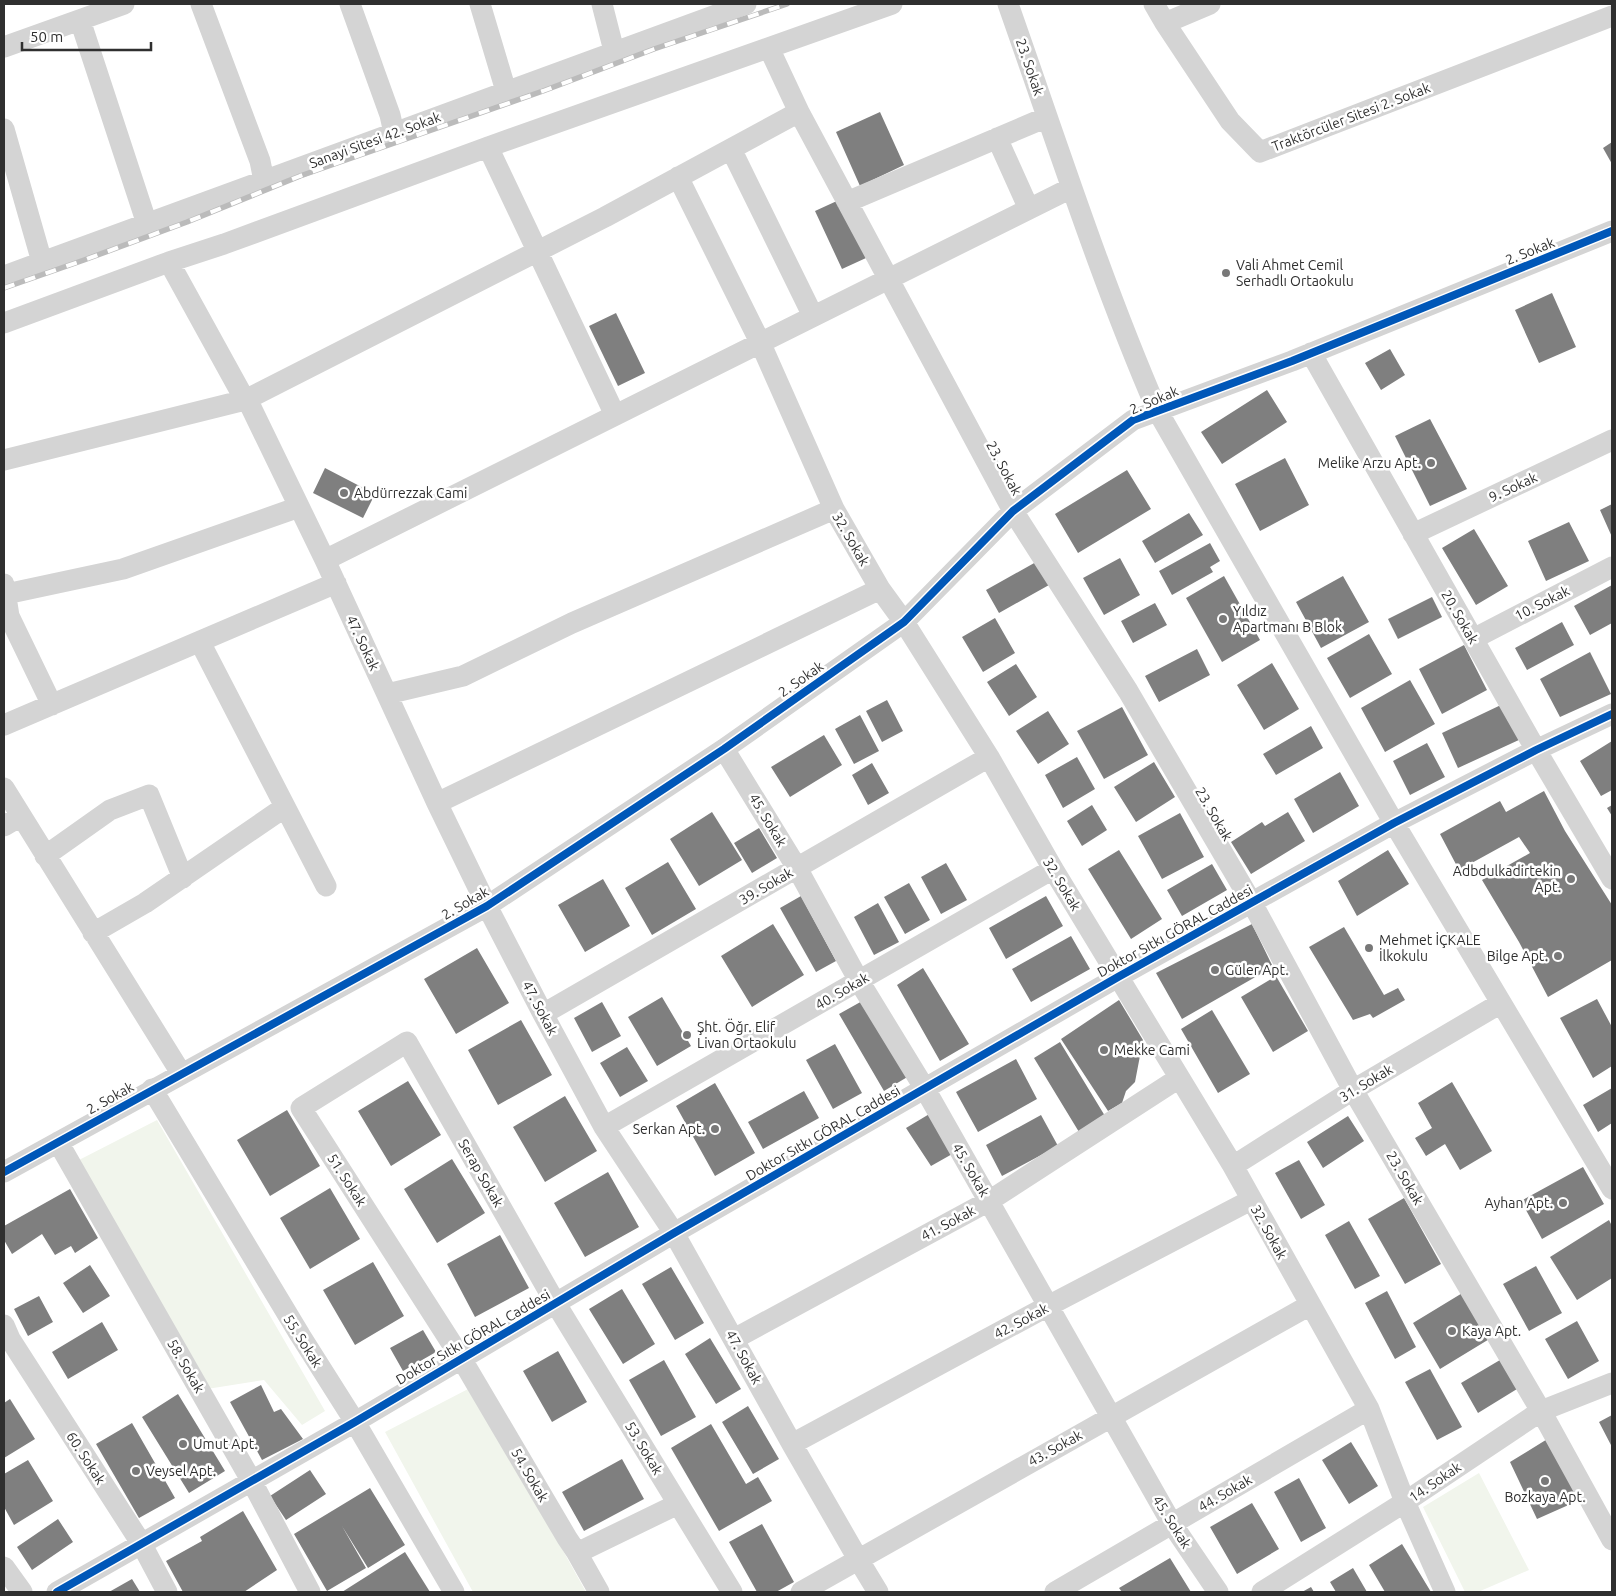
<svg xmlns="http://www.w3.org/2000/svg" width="1616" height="1596" font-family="Ubuntu,sans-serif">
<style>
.green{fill:#f1f5ec}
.building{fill:#7f7f7f}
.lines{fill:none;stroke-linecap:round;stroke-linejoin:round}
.minor{stroke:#d4d4d4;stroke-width:21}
.rail-casing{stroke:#bbb;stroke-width:5.5}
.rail{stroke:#fff;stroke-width:4;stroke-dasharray:11;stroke-linecap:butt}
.cycleway-casing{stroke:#fff;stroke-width:11}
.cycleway{stroke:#0057b8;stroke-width:8}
.poi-dot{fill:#787878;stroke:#fff;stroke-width:2}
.labels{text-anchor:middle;stroke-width:5;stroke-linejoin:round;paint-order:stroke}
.street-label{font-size:14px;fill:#2f2f2f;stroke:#fff}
.poi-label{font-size:14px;fill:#2f2f2f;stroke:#fff;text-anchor:start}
</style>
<rect width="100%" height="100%" fill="#fff"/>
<!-- green -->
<path class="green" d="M157,1120L325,1411L302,1425L264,1380L207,1389L79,1160Z
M472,1387L586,1592H473L385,1432Z
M1479,1473L1529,1570L1478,1592H1465L1423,1507Z"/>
<!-- building -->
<path class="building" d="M880,112L904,165L860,186L836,132Z
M1612,142V164L1603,148Z
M839,200L866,258L842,269L815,211Z
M1552,293L1576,347L1539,363L1515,310Z
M616,313L645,373L618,386L589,326Z
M1390,349L1405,375L1381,390L1365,363Z
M1267,390L1287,422L1222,464L1201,432Z
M1430,419L1467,489L1430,506L1395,436Z
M1285,458L1309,505L1260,531L1235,484Z
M325,468L375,494L363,518L313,493Z
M1127,470L1151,509L1078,553L1055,514Z
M1612,504V537L1600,510Z
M1189,513L1203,535L1155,563L1142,541Z
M1569,522L1589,561L1546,581L1528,541Z
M1474,529L1508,586L1476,605L1442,548Z
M1210,543L1220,561L1210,567L1213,572L1172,595L1159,571Z
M1120,558L1140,595L1104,615L1083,578Z
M1036,562L1049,585L999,613L986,590Z
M1224,576L1260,640L1222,662L1186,598Z
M1343,576L1369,622L1321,648L1296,602Z
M1612,585V623L1590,635L1574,606Z
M1432,597L1442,617L1398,639L1388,619Z
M1155,603L1167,625L1133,643L1121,621Z
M995,618L1015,653L983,672L962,637Z
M1562,622L1574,645L1527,670L1515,648Z
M1369,634L1392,674L1350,698L1327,658Z
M1464,645L1487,690L1442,714L1419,669Z
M1197,649L1210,675L1159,702L1145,676Z
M1590,652L1611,694L1560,717L1540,679Z
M1272,663L1299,709L1264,730L1237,685Z
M1016,664L1037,697L1009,716L987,682Z
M1410,680L1435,724L1385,752L1361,708Z
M887,700L903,731L882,742L866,711Z
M1503,704L1521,739L1458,768L1442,733Z
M1122,707L1148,755L1104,779L1077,731Z
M1048,711L1069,744L1038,764L1016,731Z
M860,715L879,751L854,764L835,729Z
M1311,726L1323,748L1276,775L1263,754Z
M824,735L842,765L790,797L771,767Z
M1612,741V790L1601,796L1580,761Z
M1427,743L1445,777L1410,795L1393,761Z
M1077,757L1095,789L1063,808L1045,775Z
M1154,762L1175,797L1136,822L1114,787Z
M872,763L889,793L868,805L852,775Z
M1340,772L1359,806L1313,833L1294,799Z
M1544,791L1565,831L1612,905V960L1548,997L1519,942L1482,880L1530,853L1519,837L1459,870L1440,834L1500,801L1506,812Z
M1092,805L1107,830L1082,846L1067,821Z
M1612,805V816L1607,808Z
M712,812L742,860L699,886L670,839Z
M1288,812L1305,841L1251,874L1231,842L1262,822L1265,826Z
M1180,813L1204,857L1162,879L1138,836Z
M759,828L777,858L752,873L734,843Z
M1119,850L1162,919L1131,939L1088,869Z
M1388,850L1409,884L1357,916L1338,881Z
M668,862L696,909L652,935L625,888Z
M946,863L967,900L941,914L921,877Z
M1212,864L1227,890L1182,916L1167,890Z
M603,879L630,926L585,952L558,905Z
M909,883L930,920L905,934L884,897Z
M801,896L836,961L816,972L780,908Z
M1046,896L1063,926L1006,959L989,928Z
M878,903L899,942L874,955L854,917Z
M773,924L804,975L752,1007L721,956Z
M1252,924L1273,967L1182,1019L1156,973Z
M1344,927L1384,995L1398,988L1405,1000L1373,1018L1370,1014L1353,1020L1309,947Z
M1071,936L1090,969L1031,1002L1012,969Z
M477,948L509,1003L456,1034L424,979Z
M923,968L969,1044L940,1061L897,985Z
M1276,976L1308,1031L1273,1052L1241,997Z
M662,997L691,1046L657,1066L628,1017Z
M1597,999L1612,1027V1066L1593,1078L1560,1018Z
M864,1000L909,1076L884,1091L839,1014Z
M1119,1000L1143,1040L1135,1082L1126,1091L1122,1103L1108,1111L1061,1039Z
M602,1002L621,1036L592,1052L574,1018Z
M1212,1010L1250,1074L1218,1093L1181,1029Z
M521,1020L552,1075L498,1105L468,1050Z
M1060,1042L1105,1116L1079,1132L1034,1058Z
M835,1044L862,1093L833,1109L806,1060Z
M627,1047L648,1081L620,1097L600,1063Z
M1016,1059L1037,1099L978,1132L956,1092Z
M408,1081L441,1135L391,1166L358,1111Z
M1452,1082L1492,1151L1460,1170L1445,1144L1426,1156L1415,1138L1432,1128L1418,1103Z
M715,1083L755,1153L715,1176L676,1106Z
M1612,1088V1123L1598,1132L1583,1105Z
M804,1091L819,1118L763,1149L748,1122Z
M565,1096L597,1151L545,1182L513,1127Z
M287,1110L320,1166L270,1196L237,1140Z
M931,1113L954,1153L931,1166L906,1128Z
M1041,1115L1058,1146L1002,1176L986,1145Z
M1348,1116L1364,1141L1323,1168L1307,1142Z
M452,1159L485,1213L437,1243L404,1189Z
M1299,1160L1325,1205L1301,1219L1275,1173Z
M1583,1167L1604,1204L1542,1239L1521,1201Z
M608,1172L639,1227L585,1257L554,1203Z
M330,1188L360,1239L310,1269L280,1218Z
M70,1189L98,1238L75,1253L71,1246L55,1255L42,1234L12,1254L4,1240V1226Z
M1404,1198L1441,1264L1405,1284L1368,1219Z
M1609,1220L1612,1226V1278L1577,1300L1550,1257Z
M1349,1221L1380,1276L1355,1289L1325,1235Z
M500,1235L529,1288L475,1317L447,1264Z
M373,1262L404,1316L355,1345L323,1290Z
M90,1265L110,1296L83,1313L63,1283Z
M1536,1266L1562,1313L1529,1331L1503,1284Z
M671,1267L704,1323L675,1340L642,1284Z
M622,1289L655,1344L623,1364L589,1309Z
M1387,1291L1416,1347L1395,1359L1365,1303Z
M1464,1292L1491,1338L1440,1369L1413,1323Z
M39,1296L53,1322L28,1336L14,1309Z
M1577,1321L1599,1361L1568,1379L1545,1339Z
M102,1322L118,1350L68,1379L52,1352Z
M423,1330L436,1352L403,1371L390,1348Z
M710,1338L741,1389L716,1404L685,1354Z
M558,1351L587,1402L552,1422L523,1371Z
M664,1360L696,1417L661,1436L629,1380Z
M1500,1360L1517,1389L1478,1413L1461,1383Z
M1430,1369L1462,1427L1437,1440L1405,1382Z
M261,1385L274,1412L281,1409L303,1439L262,1460L230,1402Z
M178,1394L225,1471L189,1493L142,1417Z
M10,1399L35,1439L4,1458V1403Z
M748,1406L779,1459L753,1474L722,1422Z
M1612,1415V1447L1599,1422Z
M132,1423L175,1498L139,1518L96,1444Z
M711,1424L746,1484L758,1477L772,1501L719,1531L671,1448Z
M1549,1438L1582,1499L1537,1519L1510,1462Z
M1351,1442L1378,1486L1349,1504L1322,1460Z
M622,1459L644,1499L584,1531L562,1492Z
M28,1460L53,1501L14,1525L4,1507V1474Z
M310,1470L326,1494L286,1520L270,1496Z
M1299,1478L1326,1528L1301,1542L1274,1492Z
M370,1488L405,1545L368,1568L342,1526L366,1568L327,1591L294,1534Z
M1252,1503L1279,1549L1237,1574L1210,1527Z
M243,1511L277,1570L244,1592H183L166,1561L202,1541L200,1537Z
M58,1519L73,1542L32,1570L17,1547Z
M762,1524L794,1582L776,1592H757L729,1542Z
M1402,1544L1431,1592H1385L1369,1565Z
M405,1552L430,1592H342Z
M1170,1558L1191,1592H1122L1119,1588Z
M1353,1568L1367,1592H1336L1330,1582Z
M132,1579L140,1592H109Z
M1311,1587L1314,1592H1302Z"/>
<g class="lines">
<!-- minor -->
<path class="minor" d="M201,4L260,161L264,181
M350,4L390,115L394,133
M480,4L506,91
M602,4L614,51
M1008,4C1056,140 1100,278 1157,410L1394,823L1612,1189
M1154,4L1165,23L1230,121L1260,152L1612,16
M80,20L147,224
M1165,23L1210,4
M4,47L124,4
M769,48L799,112L1013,511L1128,691L1252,903L1353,1090L1541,1411L1612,1540
M4,129L42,262
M997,138L1029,209
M488,147L615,415
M731,149L813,316
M678,177L760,342L834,509L880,589L904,622L989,757L1053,869L1233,1166L1369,1409L1405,1502L1445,1592
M847,202L1047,117
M169,262L245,400
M4,276L746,4
M4,323L169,262L224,244L488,147L892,4
M1311,353L1536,750L1612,879
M247,399L325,560L437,803L487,906L543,1014L604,1127L674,1233L792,1444L858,1559L878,1592
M4,460L245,400L605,217L799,112
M1413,534L1612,440
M325,560L1071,188
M4,584L9,616L52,705
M6,594L123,569L299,507
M1473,639L1612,567
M200,642L326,886
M387,694L463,676L572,623L834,509
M4,725L336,583
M724,749L797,868L859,981L925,1089L1172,1524L1218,1592
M4,788L181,1073
M437,803L880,589
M4,826L21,816
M45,856L110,810L149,795L183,878
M93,933L145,903L285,807
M543,1014L989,757
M152,1089L300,1335L355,1422L454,1592
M604,1127L1053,869
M58,1142L251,1480L310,1592
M1233,1166L1353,1090L1501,1003
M4,1172L487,906L724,749L904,622L1013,511L1133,420L1292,361L1612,231
M4,1325L10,1339L141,1543L167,1592
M734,1339L989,1201L1179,1078
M792,1444L1048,1306L1251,1200
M577,1553L678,1504
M4,1567L22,1592
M57,1592L355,1422L674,1233L1118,977L1394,823L1536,750L1612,714
M599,1592L577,1553L567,1538L461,1358L301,1108L407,1042L556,1304L732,1592
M801,1592L1310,1305
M1055,1592L1369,1409
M1262,1592L1405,1502L1541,1411L1612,1383"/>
<defs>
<path id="rail" d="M4,288L84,260L187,222L300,176L543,91L654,49L787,4"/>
</defs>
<!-- rail casing -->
<use href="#rail" class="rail-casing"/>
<!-- rail -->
<use href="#rail" class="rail"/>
<defs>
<path id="cycleway" d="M4,1172L487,906L724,749L904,622L1013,511L1133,420L1292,361L1612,231
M57,1592L355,1422L674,1233L1118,977L1394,823L1536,750L1612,714"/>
</defs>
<!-- cycleway casing -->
<use href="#cycleway" class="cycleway-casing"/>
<!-- cycleway -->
<use href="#cycleway" class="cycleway"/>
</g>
<!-- markers -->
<g class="poi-dot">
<circle cx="1226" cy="273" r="5"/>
<circle cx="1431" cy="463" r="5"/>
<circle cx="344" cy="493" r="5"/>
<circle cx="1223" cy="619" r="5"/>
<circle cx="1571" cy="879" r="5"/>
<circle cx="1369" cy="948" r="5"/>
<circle cx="1558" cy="956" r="5"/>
<circle cx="1215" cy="970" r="5"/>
<circle cx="687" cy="1035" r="5"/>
<circle cx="1104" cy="1050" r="5"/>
<circle cx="715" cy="1129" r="5"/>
<circle cx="1563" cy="1203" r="5"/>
<circle cx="1452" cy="1331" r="5"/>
<circle cx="183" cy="1444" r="5"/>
<circle cx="136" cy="1471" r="5"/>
<circle cx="1545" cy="1481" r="5"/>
</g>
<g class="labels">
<!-- street labels -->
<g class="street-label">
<text transform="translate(1030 67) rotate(71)" y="5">23. Sokak</text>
<text transform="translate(1351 117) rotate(-21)" y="5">Traktörcüler Sitesi 2. Sokak</text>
<text transform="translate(375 140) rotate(-20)" y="5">Sanayi Sitesi 42. Sokak</text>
<text transform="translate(1530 251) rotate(-22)" y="5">2. Sokak</text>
<text transform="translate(1154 400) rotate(-23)" y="5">2. Sokak</text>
<text transform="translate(1004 468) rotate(62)" y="5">23. Sokak</text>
<text transform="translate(1513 487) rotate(-25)" y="5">9. Sokak</text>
<text transform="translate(851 539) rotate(60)" y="5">32. Sokak</text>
<text transform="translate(1542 603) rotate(-27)" y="5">10. Sokak</text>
<text transform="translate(1460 617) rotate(60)" y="5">20. Sokak</text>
<text transform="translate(363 643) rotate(65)" y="5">47. Sokak</text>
<text transform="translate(801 679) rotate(-35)" y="5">2. Sokak</text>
<text transform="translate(1214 814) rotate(60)" y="5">23. Sokak</text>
<text transform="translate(768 820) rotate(59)" y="5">45. Sokak</text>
<text transform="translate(1062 884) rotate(59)" y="5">32. Sokak</text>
<text transform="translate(766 886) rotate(-30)" y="5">39. Sokak</text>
<text transform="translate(465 903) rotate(-30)" y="5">2. Sokak</text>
<text transform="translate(1175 931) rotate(-29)" y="5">Doktor Sıtkı GÖRAL Caddesi</text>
<text transform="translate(842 991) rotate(-30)" y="5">40. Sokak</text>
<text transform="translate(540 1008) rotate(62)" y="5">47. Sokak</text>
<text transform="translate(1366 1083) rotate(-31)" y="5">31. Sokak</text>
<text transform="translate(110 1098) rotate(-29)" y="5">2. Sokak</text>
<text transform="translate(823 1133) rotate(-30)" y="5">Doktor Sıtkı GÖRAL Caddesi</text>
<text transform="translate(971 1170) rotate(60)" y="5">45. Sokak</text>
<text transform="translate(481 1173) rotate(60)" y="5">Serap Sokak</text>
<text transform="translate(1405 1178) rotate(60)" y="5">23. Sokak</text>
<text transform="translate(347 1180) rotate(57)" y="5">51. Sokak</text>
<text transform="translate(948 1223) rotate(-28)" y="5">41. Sokak</text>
<text transform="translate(1269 1232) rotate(61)" y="5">32. Sokak</text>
<text transform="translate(1021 1321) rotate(-28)" y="5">42. Sokak</text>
<text transform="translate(473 1337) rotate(-30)" y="5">Doktor Sıtkı GÖRAL Caddesi</text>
<text transform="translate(303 1341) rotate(58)" y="5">55. Sokak</text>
<text transform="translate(744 1357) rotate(61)" y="5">47. Sokak</text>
<text transform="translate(186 1366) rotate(60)" y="5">58. Sokak</text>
<text transform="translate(644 1448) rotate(59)" y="5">53. Sokak</text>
<text transform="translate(1055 1448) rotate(-29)" y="5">43. Sokak</text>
<text transform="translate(86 1458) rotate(57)" y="5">60. Sokak</text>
<text transform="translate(530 1475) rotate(60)" y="5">54. Sokak</text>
<text transform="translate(1435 1482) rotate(-34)" y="5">14. Sokak</text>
<text transform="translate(1225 1493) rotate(-30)" y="5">44. Sokak</text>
<text transform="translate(1172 1522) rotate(58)" y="5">45. Sokak</text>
</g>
<!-- poi labels -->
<g class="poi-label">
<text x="1236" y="270">Vali Ahmet Cemil<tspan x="1236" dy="16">Serhadlı Ortaokulu</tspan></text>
<text x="1421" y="468" text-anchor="end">Melike Arzu Apt.</text>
<text x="354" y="498">Abdürrezzak Cami</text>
<text x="1233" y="616">Yıldız<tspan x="1233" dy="16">Apartmanı B Blok</tspan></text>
<text x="1561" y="876" text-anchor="end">Adbdulkadirtekin<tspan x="1561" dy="16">Apt.</tspan></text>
<text x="1379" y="945">Mehmet İÇKALE<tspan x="1379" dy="16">İlkokulu</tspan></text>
<text x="1548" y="961" text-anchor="end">Bilge Apt.</text>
<text x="1225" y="975">Güler Apt.</text>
<text x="697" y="1032">Şht. Öğr. Elif<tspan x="697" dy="16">Livan Ortaokulu</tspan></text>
<text x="1114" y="1055">Mekke Cami</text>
<text x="705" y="1134" text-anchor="end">Serkan Apt.</text>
<text x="1553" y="1208" text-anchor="end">Ayhan Apt.</text>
<text x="1462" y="1336">Kaya Apt.</text>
<text x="193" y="1449">Umut Apt.</text>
<text x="146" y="1476">Veysel Apt.</text>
<text x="1545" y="1502" text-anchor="middle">Bozkaya Apt.</text>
</g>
</g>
<!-- border -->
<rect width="1616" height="1596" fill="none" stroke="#2f2f2f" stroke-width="10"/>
<!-- scale -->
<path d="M22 42v8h129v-8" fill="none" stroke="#2f2f2f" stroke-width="2.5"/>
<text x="30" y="42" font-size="15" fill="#2f2f2f" stroke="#ffffff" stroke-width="4" paint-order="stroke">50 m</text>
</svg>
